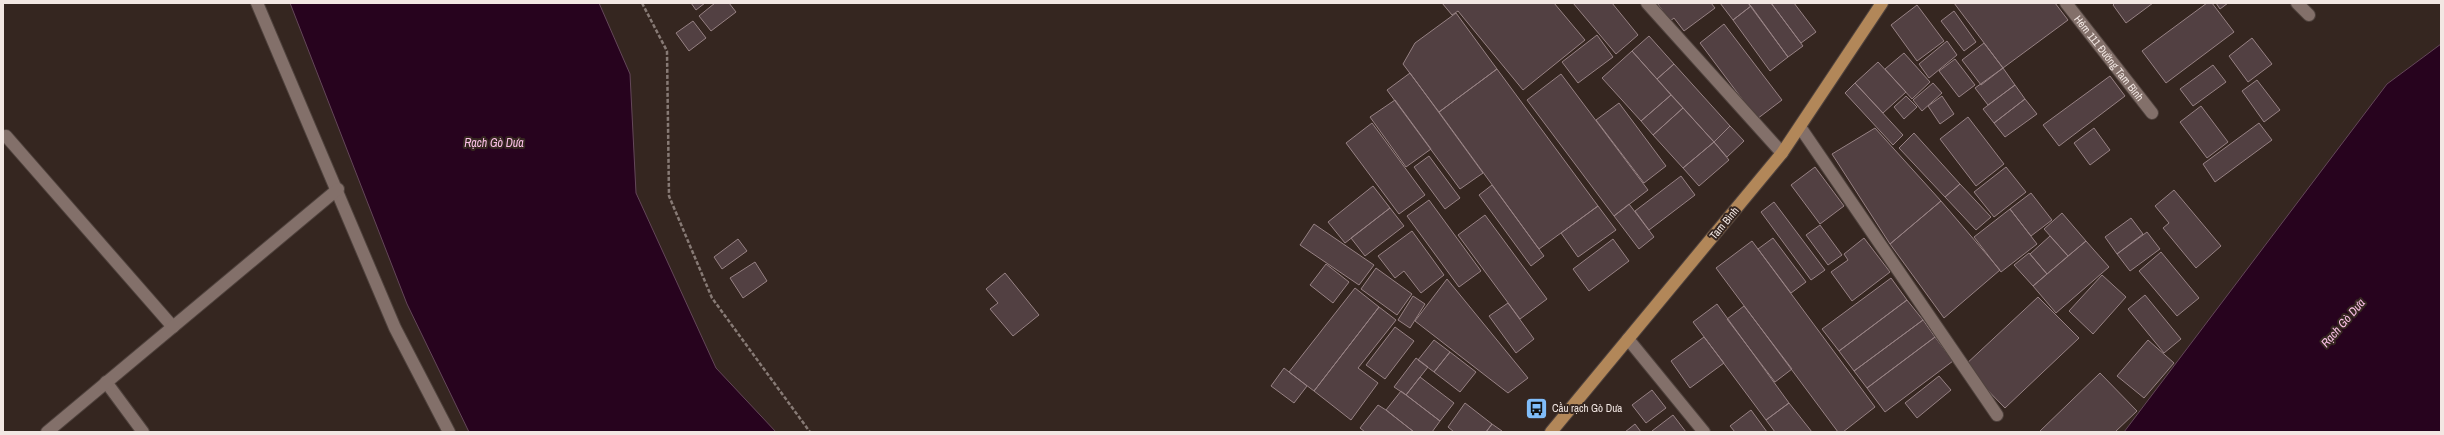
<svg xmlns="http://www.w3.org/2000/svg" width="2444" height="435" font-family="'Archivo Narrow',sans-serif">
<style>
.water{fill:#27031e;stroke:#644759}
.building{fill:#524042;stroke:#978284}
.lines{fill:none;stroke-linecap:round;stroke-linejoin:round}
.minor-casing{stroke:#4f423d;stroke-width:14}
.major-casing{stroke:#4f423d;stroke-width:14}
.path{stroke:#877a75;stroke-width:2.5;stroke-dasharray:4 2;stroke-linecap:butt}
.minor{stroke:#83706a;stroke-width:12}
.major{stroke:#b28759;stroke-width:12}
.labels{text-anchor:middle;stroke-width:4;stroke-linejoin:round;paint-order:stroke}
.street-label{font-size:11px;fill:#f2e7e3;stroke:#352620}
.poi-label{font-size:11px;fill:#f2e7e3;stroke:#352620;text-anchor:start}
.water-label{font-size:12px;font-style:italic;fill:#fbc0e6;stroke:#352620}
</style>
<rect width="100%" height="100%" fill="#352620"/>
<!-- water -->
<path class="water" d="M290,3H599L630,74L636,193L716,368L776,432H469L407,304Z
M2441,44V432H2124L2387,84Z"/>
<!-- building -->
<path class="building" d="M691,3H705L696,10Z
M715,3H729L736,12L711,31L699,16Z
M1442,3H1554L1585,40L1523,90L1458,11L1452,15Z
M1573,3H1612L1638,35L1616,54Z
M1657,3H1711L1715,8L1684,31L1674,18L1670,21Z
M1720,3H1748L1751,6L1733,20Z
M1748,3H1771L1803,46L1788,57Z
M1771,3H1794L1816,32L1801,43Z
M1954,3H2055L2068,20L2003,68Z
M2115,3H2153L2126,23L2113,5Z
M2207,3H2212L2234,32L2166,83L2142,51Z
M2216,3H2228L2220,9Z
M1917,5L1944,41L1917,61L1891,25Z
M1751,6L1788,57L1770,71L1733,20Z
M1954,11L1976,42L1964,51L1941,21Z
M1456,13L1497,69L1439,112L1403,64L1415,43Z
M693,21L706,38L689,51L676,33Z
M1724,24L1782,100L1757,119L1700,43Z
M1597,35L1613,57L1578,83L1562,62Z
M1649,36L1674,64L1657,79L1632,51Z
M2252,38L2272,64L2248,82L2229,56Z
M1947,41L1957,55L1929,78L1919,64Z
M1984,43L2003,68L1981,85L1962,60Z
M1632,51L1671,95L1641,121L1602,78Z
M1904,53L1930,82L1912,99L1885,69Z
M1955,59L1975,85L1959,97L1939,71Z
M1878,62L1906,92L1883,113L1855,83Z
M1674,64L1730,126L1714,142L1657,79Z
M2213,65L2226,82L2193,106L2180,89Z
M2003,68L2015,85L1988,105L1975,88Z
M1497,69L1598,206L1539,249L1439,112Z
M1410,73L1483,173L1460,189L1387,90Z
M1561,74L1648,190L1614,216L1527,100Z
M2110,76L2125,96L2059,146L2043,125Z
M2257,80L2280,110L2264,122L2242,91Z
M1855,83L1903,135L1893,145L1845,93Z
M1933,83L1942,93L1922,111L1913,100Z
M2015,85L2025,99L1994,123L1983,109Z
M1671,95L1683,108L1653,135L1641,121Z
M1906,96L1917,107L1904,119L1894,107Z
M1942,96L1954,114L1940,124L1928,106Z
M2025,99L2037,114L2005,137L1994,123Z
M1395,100L1431,149L1406,167L1370,117Z
M1619,103L1666,166L1644,183L1596,120Z
M2201,106L2228,142L2207,158L2180,122Z
M1683,108L1714,142L1683,168L1653,135Z
M1968,117L2004,164L1976,186L1940,139Z
M1372,123L1425,195L1399,214L1346,143Z
M2259,123L2272,140L2215,182L2203,164Z
M1730,126L1744,141L1727,157L1714,142Z
M1875,128L1941,201L1890,244L1832,154Z
M2094,128L2110,150L2090,165L2074,143Z
M1914,133L1960,184L1945,197L1899,148Z
M1714,142L1729,160L1699,186L1683,168Z
M1429,156L1460,198L1445,209L1414,167Z
M1815,167L1844,206L1820,224L1791,185Z
M2006,167L2026,192L1994,217L1974,192Z
M1681,176L1695,195L1649,230L1635,211Z
M1960,184L1991,217L1976,230L1945,197Z
M1492,185L1544,256L1531,266L1479,195Z
M1373,186L1390,208L1345,243L1328,222Z
M2174,190L2221,246L2196,268L2163,228L2169,223L2155,206Z
M2031,193L2052,220L2031,236L2010,209Z
M1429,200L1481,271L1459,287L1407,216Z
M1941,201L2000,270L1944,318L1890,244Z
M1774,202L1825,270L1811,280L1761,212Z
M1629,204L1654,237L1639,249L1614,216Z
M1598,206L1616,230L1578,257L1561,233Z
M1390,208L1404,226L1365,256L1351,238Z
M2010,209L2037,244L2001,272L1974,237Z
M2062,213L2086,241L2068,256L2044,229Z
M1485,215L1547,299L1520,319L1458,235Z
M2131,218L2143,234L2117,254L2105,237Z
M1314,224L1374,265L1359,285L1300,245Z
M1820,225L1842,255L1828,265L1806,235Z
M1412,231L1444,275L1421,293L1404,271L1395,278L1378,256Z
M2147,232L2160,249L2130,271L2117,254Z
M2050,236L2068,256L2047,274L2030,254Z
M1773,238L1806,282L1791,293L1758,249Z
M1864,238L1890,272L1852,301L1831,272L1848,260L1844,254Z
M738,239L747,251L722,269L714,257Z
M1613,239L1629,261L1589,291L1573,269Z
M1752,241L1875,407L1843,432H1838L1716,268Z
M2086,241L2109,267L2056,313L2033,286Z
M2161,252L2199,298L2177,316L2139,271Z
M2029,253L2047,274L2033,286L2014,265Z
M755,262L767,281L743,298L730,278Z
M1326,264L1349,282L1333,303L1310,285Z
M1376,268L1412,294L1397,315L1361,289Z
M1005,273L1039,315L1013,336L990,309L998,303L986,289Z
M2102,275L2126,297L2093,334L2069,311Z
M1891,278L1907,300L1839,351L1822,329Z
M1447,279L1528,378L1508,393L1415,321Z
M1355,288L1379,307L1314,391L1289,372Z
M2145,295L2181,339L2164,353L2128,309Z
M1413,296L1425,304L1410,328L1398,320Z
M2038,297L2079,338L2005,408L1964,366Z
M1907,300L1923,320L1854,371L1839,351Z
M1508,303L1534,339L1516,353L1489,316Z
M1717,304L1789,403L1766,420L1693,322Z
M1744,306L1792,369L1775,382L1727,319Z
M1379,307L1396,320L1358,368L1378,383L1351,420L1314,391Z
M1923,320L1935,337L1867,388L1854,371Z
M1395,327L1414,341L1385,379L1366,365Z
M1704,337L1724,363L1690,388L1671,361Z
M1935,337L1953,361L1885,412L1867,388Z
M1434,340L1450,352L1434,372L1418,360Z
M2148,340L2174,363L2144,398L2117,376Z
M1450,352L1476,372L1460,392L1434,372Z
M1416,358L1428,367L1406,395L1394,387Z
M1284,368L1307,386L1294,403L1271,386Z
M2100,373L2137,411L2115,432H2039Z
M1939,376L1951,390L1917,418L1905,403Z
M1420,377L1454,403L1440,421L1406,395Z
M1652,390L1666,408L1646,423L1632,405Z
M1401,391L1440,421L1432,432H1414L1386,410Z
M1465,403L1492,424L1486,432H1454L1448,427Z
M1789,403L1812,432H1775L1766,420Z
M1378,405L1386,410L1414,432H1365L1360,428Z
M1751,410L1767,432H1735L1730,426Z
M1673,415L1686,432H1652V431Z
M1492,424L1502,431L1501,432H1486Z
M1635,424L1641,432H1625Z"/>
<g class="lines">
<defs>
<g id="minor">
<path d="M257,3L395,328L449,432"/>
<path d="M1647,3L1782,153"/>
<path id="s1" d="M2066,3L2152,113"/>
<path d="M2297,3L2309,15"/>
<path d="M1800,127L1997,415"/>
<path d="M6,136L173,327"/>
<path d="M1628,339L1704,432"/>
<path d="M106,382L143,432"/>
<path d="M47,432L338,189"/>
</g>
<path id="major" d="M1551,432L1782,153L1882,3"/>
</defs>
<!-- minor casing -->
<use href="#minor" class="minor-casing"/>
<!-- major casing -->
<use href="#major" class="major-casing"/>
<!-- path -->
<path class="path" d="M642,3L667,51L669,196L712,298L810,432"/>
<!-- minor -->
<use href="#minor" class="minor"/>
<!-- major -->
<use href="#major" class="major"/>
</g>
<!-- icons -->
<defs>
<symbol id="bus-square" viewBox="-11 -11 22 22"><rect x="-9" y="-9" width="18" height="18" rx="4" fill="#80bdfa" stroke="#352620"/><path d="M-5-6H5V4H4V6H2V4H-2V6H-4V4H-5ZM-3.5-4V0h7V-4ZM-3.5 1.2v1.5H-2V1.2ZM2 1.2v1.5H3.5V1.2Z" fill="#111"/></symbol>
</defs>
<g fill-rule="evenodd">
<use href="#bus-square" x="1524" y="396" width="25" height="25"/>
</g>
<g class="labels">
<!-- street labels -->
<g class="street-label">
<text dy="4" stroke="none"><textPath href="#s1" startOffset="70">Hẻm 111 Đường Tam Bình</textPath></text>
<text transform="translate(1724 223) rotate(-50)" y="4">Tam Bình</text>
</g>
<!-- poi labels -->
<g class="poi-label">
<text x="1552" y="412">Cầu rạch Gò Dưa</text>
</g>
<!-- water labels -->
<g class="water-label">
<text x="494" y="147">Rạch Gò Dưa</text>
<text transform="translate(2343 323) rotate(-49)" y="4">Rạch Gò Dưa</text>
</g>
</g>
<!-- border -->
<rect width="2444" height="435" fill="none" stroke="#f2e7e3" stroke-width="8"/>
</svg>
